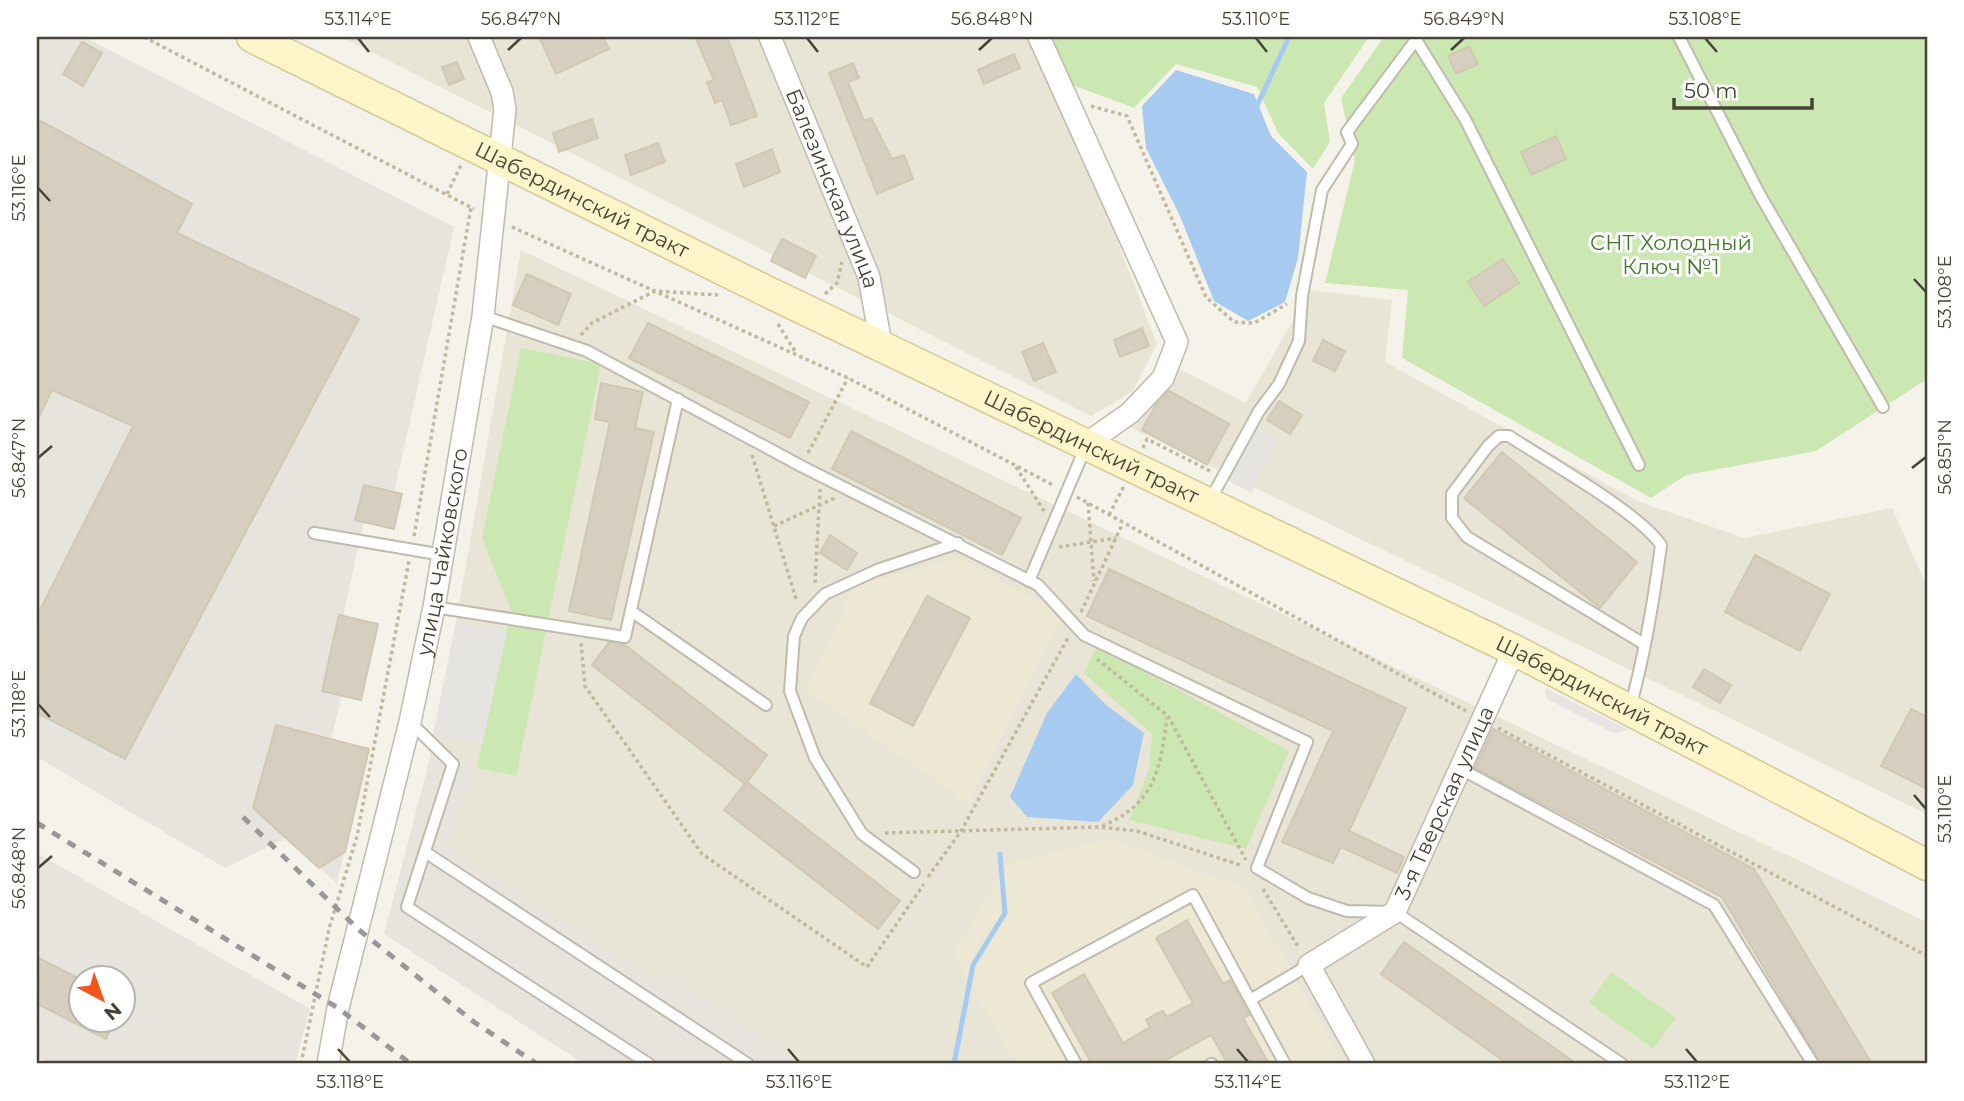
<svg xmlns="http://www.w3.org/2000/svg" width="1964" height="1101" font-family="Montserrat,sans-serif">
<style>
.residential{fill:#e8e5d7}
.industrial{fill:#e7e4de;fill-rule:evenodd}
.education{fill:#ede8d3}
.green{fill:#cbe8b3}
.parking{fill:#e6e4e1}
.water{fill:#a7cbf0}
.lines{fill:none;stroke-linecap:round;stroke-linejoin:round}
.stream{stroke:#a7cbf0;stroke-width:5}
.building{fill:#d6cfbf;stroke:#d1c8b2;stroke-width:2}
.lane-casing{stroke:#c0bbac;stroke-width:14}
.street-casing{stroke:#c0bbac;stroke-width:24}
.secondary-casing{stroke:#d4ca99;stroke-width:33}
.path{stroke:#c2b89d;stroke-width:3.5;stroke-dasharray:3.5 3.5;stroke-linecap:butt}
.lane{stroke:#fff;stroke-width:10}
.street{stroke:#fff;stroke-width:21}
.secondary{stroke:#fef6ca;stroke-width:30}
.rail{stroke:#989898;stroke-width:5;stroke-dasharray:9 9;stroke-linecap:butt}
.ticks{fill:none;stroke:#484337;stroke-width:2.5}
.labels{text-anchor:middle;stroke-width:6;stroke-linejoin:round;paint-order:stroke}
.street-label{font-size:21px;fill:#484337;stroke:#fff}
.park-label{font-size:21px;fill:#417a2b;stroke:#fff}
.neatline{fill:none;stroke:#484337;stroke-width:2.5}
.ticks-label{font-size:18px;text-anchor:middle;fill:#484337}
</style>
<rect width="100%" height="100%" fill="#f4f2e9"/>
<!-- residential -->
<path class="residential" d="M342,37H1039L1157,344L1132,392L1091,416Z
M521,250L1927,922V1064H803L671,977L663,986L465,859L466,855L446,846L477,768L430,758L433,735L456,622Z
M1310,290L1392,300L1385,362L1639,502L1745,538L1892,508L1927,587V814L1130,427L1180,369L1246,403Z"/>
<!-- industrial -->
<path class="industrial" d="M37,37H84L454,227L394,492L364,485V522L343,616L340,615L342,695L331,740L369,749L337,883L286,838L225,868L37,757Z
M430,758L477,768L446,846L466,855V859L663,986L671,977L803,1064H584L384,934Z
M37,853L310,1009L295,1064H52L37,1058ZM80,978H122V1020H80Z"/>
<!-- education -->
<path class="education" d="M959,558L1064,615L967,802L805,690L855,585Z
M1110,839L1245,888L1343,1064H1015L954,953L1008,863Z"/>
<!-- green -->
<path class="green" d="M1050,37H1369L1324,103L1330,142L1313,169L1278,133L1257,87L1176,64L1134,108L1067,83Z
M1384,37H1927V379L1816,451L1686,475L1651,498L1402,358L1408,290L1325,283L1355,160L1341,98Z
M521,348L601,364L516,776L477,768L511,610L482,538Z
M1097,645L1289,751L1246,849L1130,820L1149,768L1152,734L1084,673Z
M1611,972L1676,1018L1653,1049L1589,1003Z"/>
<!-- parking -->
<path class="parking" d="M1253,426L1278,439L1251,493L1226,479Z
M456,622L507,632L482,744L433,735Z
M1545,688L1629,730L1614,733L1547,699Z"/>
<!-- water -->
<path class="water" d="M1176,70L1254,94L1271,136L1307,172L1298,258L1285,302L1248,321L1214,301L1180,216L1146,148L1142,106Z
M1076,674L1106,705L1144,733L1133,785L1098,822L1027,817L1010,797L1047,713Z"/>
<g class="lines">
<!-- stream -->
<path class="stream" d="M1255,110L1289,37
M954,1064L973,965L1005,913L1000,854"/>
</g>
<!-- building -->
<path class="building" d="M539,37H603L609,49L556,74Z
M695,37H727L757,116L731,125L722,100L715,103L707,82L714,80Z
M82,42L102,53L83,86L63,74Z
M1469,46L1478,64L1456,74L1448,56Z
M1014,54L1020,68L984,84L978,70Z
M457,62L464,79L449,85L442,67Z
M853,63L859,78L848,82L864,121L871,118L892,159L904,155L913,179L877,194L829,73Z
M37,119L192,204L177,233L359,319L125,759L37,713V616L133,426L52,390L37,421Z
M592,119L598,138L559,152L553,133Z
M1556,136L1566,159L1531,175L1521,152Z
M658,143L665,162L631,175L625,155Z
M772,149L780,172L744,187L736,164Z
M782,239L816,256L805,278L771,261Z
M1503,259L1519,283L1484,306L1468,282Z
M527,274L571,294L558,325L513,305Z
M648,323L809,402L790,438L629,358Z
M1142,328L1149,346L1120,357L1114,340Z
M1323,340L1345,351L1335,371L1313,361Z
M1043,343L1056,372L1034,381L1022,352Z
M601,383L643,392L635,428L654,432L611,620L569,611L610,422L595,419Z
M1169,391L1229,424L1207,465L1142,430L1155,406Z
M1279,401L1302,415L1290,434L1267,420Z
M851,431L1021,518L1002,555L832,469Z
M1502,452L1637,562L1600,608L1464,498Z
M364,485L402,494L394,529L355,520Z
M830,535L857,553L847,570L820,553Z
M1755,555L1830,594L1800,651L1725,612Z
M1109,569L1406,708L1349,831L1404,857L1397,873L1341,847L1333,863L1282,842L1333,731L1087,616Z
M927,596L970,618L913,726L870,703Z
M339,615L378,624L361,700L322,691Z
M609,642L625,645L767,755L747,782L900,901L878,929L724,810L745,784L592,665Z
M1704,669L1731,685L1720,703L1693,687Z
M1911,709L1927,717V789L1881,766Z
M276,725L369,749L345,852L319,868L253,808Z
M1493,729L1754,869L1872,1064H1821L1722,897L1475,768Z
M1187,920L1223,984L1230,980L1249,1015L1243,1018L1269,1064H1228L1211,1035L1159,1064H1092L1052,993L1084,974L1123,1043L1150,1027L1146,1020L1154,1015L1163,1011L1167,1017L1193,1003L1156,938Z
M1404,942L1577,1064H1508L1381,974Z
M37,957L80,979V1020H115L106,1039L37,1004Z"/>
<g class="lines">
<defs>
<path id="lane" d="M1679,37L1760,195L1883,407
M1416,40L1465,119L1639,465
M483,316L587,351L801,466L1038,585L1084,635L1307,742L1257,868L1308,898L1347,911L1395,912L1622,1064
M1209,502L1259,411L1279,384L1299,341L1302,296L1322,190L1352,144L1347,132L1418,37
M314,533L443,555
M1029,581L1086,446
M434,607L625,637L678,399
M631,611L766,705
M1630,708C1645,654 1654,599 1661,545C1637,511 1547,461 1509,436H1499L1488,446L1452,494V518L1467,537L1644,644
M410,722L453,764L407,907L649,1064
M1461,769L1714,905L1813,1064
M425,852L748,1064
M914,872L862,834L815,758L790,691L794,636L802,618L825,594L877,570L958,543
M1250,1000L1309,965
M1076,1064L1031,983L1193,895L1285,1064
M1211,1064H1212"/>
<g id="street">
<path id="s1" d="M770,37L869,277L881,344"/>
<path d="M1039,37L1177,342L1163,378L1130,413L1087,443"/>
<path id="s2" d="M328,1064L338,1008L410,722L434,607L483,316L505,109L502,92L479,37"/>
<path id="s3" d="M1364,1064L1309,965L1395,912L1514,650"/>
</g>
<g id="secondary">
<path id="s4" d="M252,37L766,291L1514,650L1927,865"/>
</g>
</defs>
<!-- lane casing -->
<use href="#lane" class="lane-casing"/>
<!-- street casing -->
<use href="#street" class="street-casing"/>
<!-- secondary casing -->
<use href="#secondary" class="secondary-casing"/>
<!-- path -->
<path class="path" d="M144,37L474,209
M1091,106L1127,116L1206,297L1234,322L1254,323L1287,304
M447,194L461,165
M512,227L848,378L1055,486
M825,294L837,283L842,262
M778,324L796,353
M581,335L592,323L655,291L718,295
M1143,448L1147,439L1212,472
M808,453L848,378
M752,455L797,602
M1016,467L1044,511
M1077,497L1466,711
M1088,503L1094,581
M1109,515L1124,486
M774,526L835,498
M414,536L471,207
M1059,547L1116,538
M815,583L820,489
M1081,612L1123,523
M581,643L585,686L702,854L867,967L924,884
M1097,659L1168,716L1246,860
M1498,728L1927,956
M1102,826C1155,804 1160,770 1167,718
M885,833L1099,827L1137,831L1243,866
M928,877L961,831L1069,636
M1263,889L1299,948
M301,1064L329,929L357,836L409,561"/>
<!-- lane -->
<use href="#lane" class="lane"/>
<!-- street -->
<use href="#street" class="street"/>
<!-- secondary -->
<use href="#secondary" class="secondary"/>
<!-- rail -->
<path class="rail" d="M243,817L359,930L474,1022L537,1064
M37,823L338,1008L411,1064"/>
</g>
<!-- ticks -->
<path class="ticks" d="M358,38L369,52M807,38L818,52M1256,38L1267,52M1705,38L1717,52M508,50L521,38M979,50L992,38M1451,50L1464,38M38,188L50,201M1914,279L1926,292M38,458L52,446M1912,468L1926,457M38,704L50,717M1914,795L1926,809M38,868L52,856M338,1049L350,1062M788,1049L799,1062M1237,1049L1248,1062M1686,1049L1697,1062"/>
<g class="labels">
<!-- street labels -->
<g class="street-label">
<text dy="7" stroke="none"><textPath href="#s1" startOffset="164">Балезинская улица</textPath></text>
<text dy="7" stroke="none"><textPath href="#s4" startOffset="368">Шабердинский тракт</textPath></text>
<text dy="7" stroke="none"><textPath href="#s4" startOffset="934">Шабердинский тракт</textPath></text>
<text dy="7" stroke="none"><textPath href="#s2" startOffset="525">улица Чайковского</textPath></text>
<text dy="7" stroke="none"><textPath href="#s4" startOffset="1502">Шабердинский тракт</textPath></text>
<text dy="7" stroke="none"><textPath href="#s3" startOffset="334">3-я Тверская улица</textPath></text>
</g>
<!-- park labels -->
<g class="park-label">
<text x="1671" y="250">СНТ Холодный<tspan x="1671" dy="24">Ключ №1</tspan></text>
</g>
</g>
<!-- border -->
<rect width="1964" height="1101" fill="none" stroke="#ffffff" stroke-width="77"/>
<!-- north arrow -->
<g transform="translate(102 999) rotate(139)"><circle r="33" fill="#ffffff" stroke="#b6b4af" stroke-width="2"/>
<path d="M0-5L12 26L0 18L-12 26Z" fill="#f7531d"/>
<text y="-10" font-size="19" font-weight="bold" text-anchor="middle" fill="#484337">N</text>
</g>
<!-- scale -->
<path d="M1674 98v10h138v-10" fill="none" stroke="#484337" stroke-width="3.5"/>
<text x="1684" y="98" font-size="21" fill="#484337" stroke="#ffffff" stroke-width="5" paint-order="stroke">50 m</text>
<rect x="38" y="38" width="1888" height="1024" class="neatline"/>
<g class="ticks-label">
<text x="358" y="25">53.114°E</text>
<text x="521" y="25">56.847°N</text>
<text x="807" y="25">53.112°E</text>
<text x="992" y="25">56.848°N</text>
<text x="1256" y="25">53.110°E</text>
<text x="1464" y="25">56.849°N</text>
<text x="1705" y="25">53.108°E</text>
<text transform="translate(19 188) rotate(-90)" y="6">53.116°E</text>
<text transform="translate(1945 292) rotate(-90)" y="6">53.108°E</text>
<text transform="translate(1945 457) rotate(-90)" y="6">56.851°N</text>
<text transform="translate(19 458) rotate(-90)" y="6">56.847°N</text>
<text transform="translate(19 704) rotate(-90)" y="6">53.118°E</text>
<text transform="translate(1945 809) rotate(-90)" y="6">53.110°E</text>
<text transform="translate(19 868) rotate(-90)" y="6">56.848°N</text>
<text x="350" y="1088">53.118°E</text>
<text x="799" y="1088">53.116°E</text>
<text x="1248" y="1088">53.114°E</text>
<text x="1697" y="1088">53.112°E</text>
</g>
</svg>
